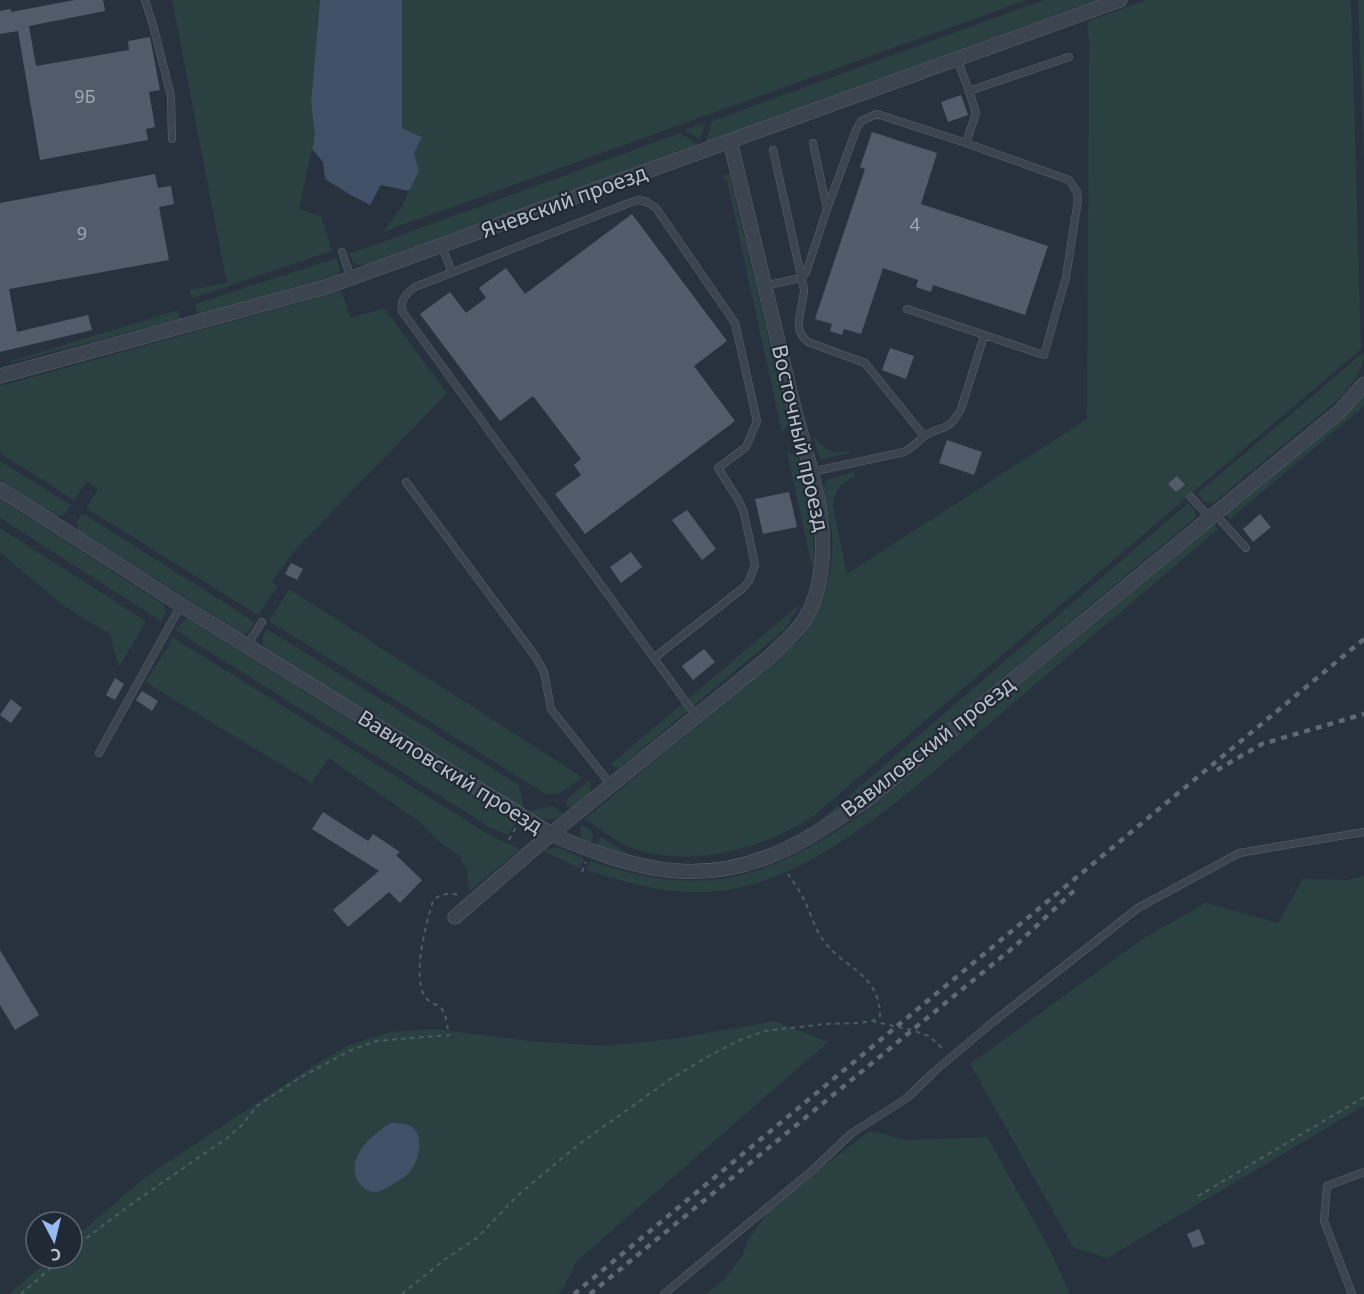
<svg xmlns="http://www.w3.org/2000/svg" width="1364" height="1294" font-family="'Noto Sans',sans-serif">
<style>
.green{fill:#2b4041}
.water{fill:#405067}
.building{fill:#525b6a}
.lines{fill:none;stroke-linecap:round;stroke-linejoin:round}
.lane-casing{stroke:#5a626d;stroke-width:8}
.street-casing{stroke:#5a626d;stroke-width:15}
.path{stroke:#4b5d5f;stroke-width:2;stroke-dasharray:4.5 4.5;stroke-linecap:butt}
.lane{stroke:#3c4450;stroke-width:7}
.street{stroke:#3c4450;stroke-width:14}
.rail{stroke:#5f6876;stroke-width:4.5;stroke-dasharray:6 6;stroke-linecap:butt}
.labels{text-anchor:middle;stroke-width:4.5;stroke-linejoin:round;paint-order:stroke}
.number-label{font-size:18px;fill:#9fa7b2}
.street-label{font-size:21px;fill:#b9c0ca;stroke:#212935}
</style>
<rect width="100%" height="100%" fill="#28323f"/>
<!-- green -->
<path class="green" d="M172,0H320L311,103L315,134L299,209L321,216L332,251L193,298L189,290L227,283Z
M402,0H1026L383,232L402,206L418,171L414,153L422,137L402,128Z
M1044,0H1096L706,143L712,121Z
M1146,0H1351L1361,349L812,817C762,849 691,869 632,848C616,842 599,828 585,819L802,638C823,603 835,574 832,533C831,520 818,490 827,480L854,472L855,477C840,483 834,491 833,507L847,574L1087,419L1089,44L1087,22Z
M1358,0H1364V158Z
M705,123L700,140L685,130Z
M680,133L699,145L370,263L360,265L354,263L349,254Z
M729,174L789,423L782,433L727,181L723,178V175Z
M337,258L340,268L337,275L198,315L195,304Z
M341,291L351,318L384,308L447,393L295,550L272,582L278,586L258,615L86,508L98,489L87,481L74,500L0,453V386Z
M178,310L180,319L10,363L11,361Z
M1364,352C1364,371 1351,385 1339,399L1213,503L1205,502L1197,494Z
M1364,396V406L1230,519L1225,513L1345,415Z
M814,436C823,450 833,454 849,451L850,453L822,459L818,455Z
M787,452L798,456C807,495 817,532 813,571Z
M0,461L71,505L64,515L55,516L0,479Z
M0,499L163,604L166,612L161,621L0,518Z
M1188,503L1195,510V518L864,793L815,825Z
M82,513L255,622L247,633L243,634L78,530L77,521Z
M1214,524L1218,529C1147,590 1075,650 1004,711C930,773 835,867 738,888C683,899 639,887 587,870L590,861C707,900 764,880 864,813Z
M0,528L146,621L119,667L110,634L64,606L0,552Z
M289,589L582,777C571,785 561,797 546,794L269,621Z
M800,604L787,626L776,637L619,768L610,765Z
M187,618L516,823L508,835L491,828L175,630Z
M267,629L519,785L524,809L267,649L263,645L262,638Z
M172,637L493,837L520,849L469,892L467,870L458,854L443,845L422,824L329,758L312,783L145,682L168,647Z
M589,780C596,795 582,801 573,810L566,804L567,800Z
M553,806L564,814C552,823 543,820 530,813L531,811Z
M582,825L592,831L593,836L590,843L581,837L580,832Z
M601,837L630,855L597,845Z
M557,847L584,859L579,868L543,851Z
M1364,876V1106L1107,1258L1073,1247L970,1064L1144,938L1206,903L1278,923L1303,879L1346,880Z
M775,1021L828,1042L577,1261L563,1289L558,1294H9L51,1258H72V1240L148,1175L313,1066L349,1045L390,1032L434,1029L530,1041L604,1046L673,1039Z
M868,1132C884,1132 891,1137 907,1140L987,1137L1047,1244L1070,1294H706L725,1279L742,1256L750,1237L771,1208Z"/>
<!-- water -->
<path class="water" d="M320,0H402V128L422,137L414,153L419,171L409,191L381,185L370,205L349,194L325,179L323,162L312,149L315,134L311,103Z
M391,1123C395,1123 401,1123 405,1124C427,1129 420,1162 408,1174C404,1177 398,1181 393,1184C388,1187 382,1191 376,1192C368,1192 362,1188 358,1181C345,1158 373,1133 391,1123Z"/>
<!-- building -->
<path class="building" d="M75,0H103L105,11L29,26L36,66L129,50L128,41L150,37L160,90L149,92L155,127L146,129L148,140L40,160L18,31L0,34V11L11,9V12Z
M961,95L968,115L948,122L941,102Z
M872,132L937,153L921,204L1048,246L1025,315L933,285L931,292L916,287L918,280L883,268L861,334L844,329L842,335L830,331L832,324L815,319L865,169L860,167Z
M155,174L158,188L171,186L174,204L159,207L169,260L9,289L17,332L88,315L92,330L0,352V203Z
M632,214L727,341L694,366L735,421L585,534L555,494L581,475L574,465L581,459L533,396L500,421L420,314L450,292L466,313L486,298L479,288L506,268L525,294Z
M890,348L914,356L906,379L882,370Z
M947,440L982,452L974,475L939,463Z
M1177,476L1185,485L1176,492L1168,484Z
M789,492L797,527L763,534L755,499Z
M687,510L716,549L702,560L672,520Z
M1260,514L1271,527L1253,542L1243,529Z
M631,552L642,567L621,583L610,567Z
M291,563L303,569L297,580L285,574Z
M704,649L715,662L693,680L682,666Z
M115,678L124,684L115,700L106,695Z
M142,691L158,701L152,711L136,700Z
M11,699L22,708L11,723L0,715Z
M323,812L368,841L373,834L400,852L396,855L422,880L400,903L389,892L348,927L333,910L379,871L312,829Z
M0,950L39,1015L15,1030L0,1005Z
M1199,1229L1205,1244L1193,1248L1187,1234Z"/>
<g class="lines">
<defs>
<path id="lane" d="M145,0L153,25L171,96L172,139
M957,59L969,91L1069,57
M966,143L976,113L969,91
M773,150L804,289C804,308 790,328 808,342L865,363L924,436
M639,200L647,202L656,208L735,323L757,421L746,447L718,468L739,501L744,513L755,565L749,581L743,588L654,658L402,311C400,300 406,293 415,287L629,203Z
M827,209L856,130L861,121L877,114L966,143L1069,180L1077,192L1078,200L1066,277L1044,355L907,309
M442,247L452,272
M342,252L351,278
M764,286L801,278L806,273L827,209L813,143
M811,472L904,452C912,448 916,443 923,437C939,425 948,434 961,409L984,336
M406,482L535,656L544,672L551,709L611,785
M1191,497L1210,518
M1215,514L1246,548
M247,645L262,622
M654,658L696,716
M99,753L181,605
M664,1294L815,1168L852,1133L907,1098L936,1070L993,1022L1138,908L1239,853L1364,832
M1352,1294L1324,1221L1327,1186L1364,1172"/>
<path id="street" d="M0,376L329,286L1120,0
M0,489L181,605L551,834C638,872 709,891 798,843C823,830 845,814 868,799L1340,411L1364,384
M455,917L551,834L769,657C801,628 815,614 821,570C829,517 806,455 793,404C772,316 751,229 730,141"/>
</defs>
<!-- lane casing -->
<use href="#lane" class="lane-casing"/>
<!-- street casing -->
<use href="#street" class="street-casing"/>
<!-- path -->
<path class="path" d="M509,840L516,827
M582,872L586,862
M872,1021L912,1030L929,1036L943,1049
M1198,1196L1364,1097
M72,1249L130,1205L227,1138L242,1125L257,1106L298,1079L349,1051L376,1041L449,1035C447,1028 447,1014 441,1008C437,1004 430,1003 426,998C411,978 426,924 433,901C440,893 448,893 459,895
M21,1294L62,1258
M402,1294L444,1260L478,1237L518,1195L578,1145L669,1080L709,1056L740,1040L765,1031L825,1024L859,1023L872,1021L880,1016C880,974 844,969 823,940C815,929 811,914 805,902C801,892 794,883 788,874"/>
<!-- lane -->
<use href="#lane" class="lane"/>
<!-- street -->
<use href="#street" class="street"/>
<!-- rail -->
<path class="rail" d="M1217,770L1262,744L1364,714
M574,1294L1364,639
M590,1294L1015,946L1078,887"/>
</g>
<g class="labels">
<!-- number labels -->
<g class="number-label">
<text x="85" y="103">9Б</text>
<text x="915" y="231">4</text>
<text x="82" y="240">9</text>
</g>
<!-- street labels -->
<g class="street-label">
<text transform="translate(564 202) rotate(-20)" y="7">Ячевский проезд</text>
<text transform="translate(800 438) rotate(77)" y="7">Восточный проезд</text>
<text transform="translate(928 747) rotate(-38)" y="7">Вавиловский проезд</text>
<text transform="translate(450 772) rotate(32)" y="7">Вавиловский проезд</text>
</g>
</g>
<!-- north arrow -->
<g transform="translate(54 1240) rotate(173)"><circle r="28" fill="#212935" stroke="#5e6571" stroke-width="1.5"/>
<path d="M0-4.5L10 22L0 15L-10 22Z" fill="#98baf0"/>
<text y="-9" font-size="16" font-weight="bold" text-anchor="middle" fill="#b9c0ca">С</text>
</g>
</svg>
